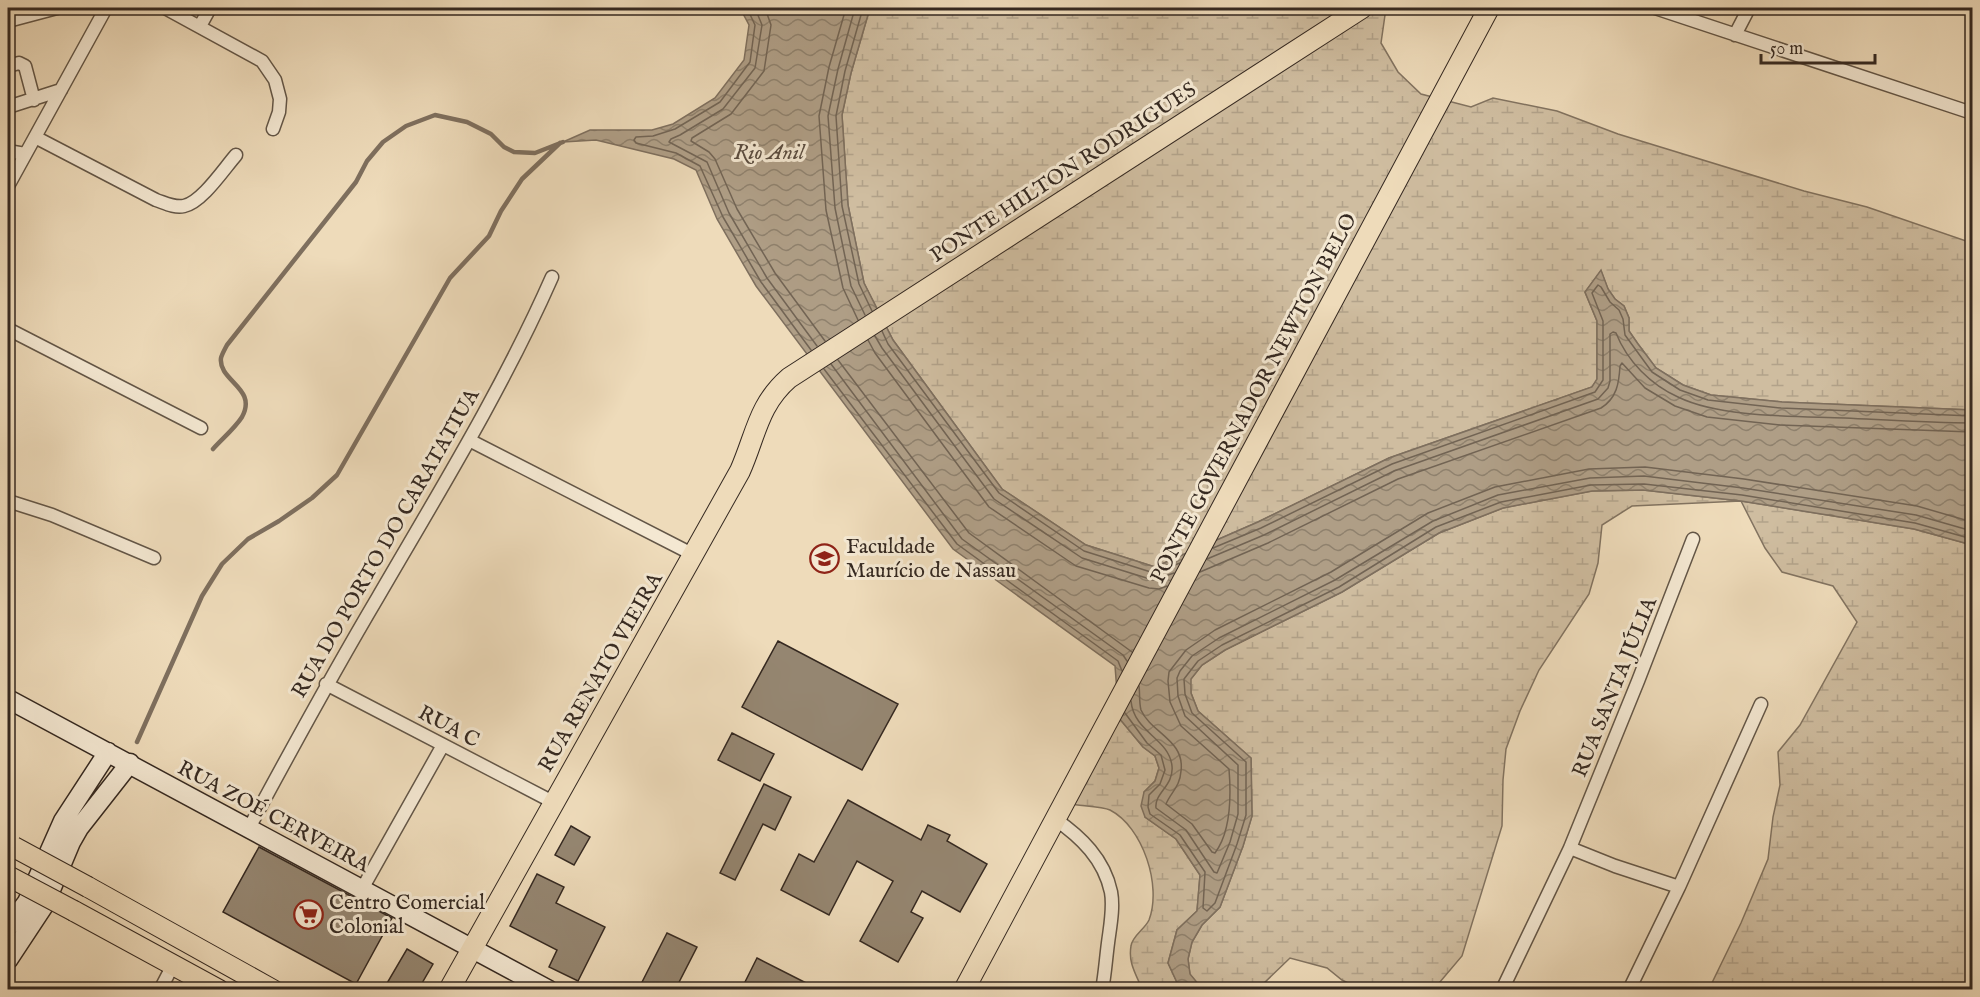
<svg xmlns="http://www.w3.org/2000/svg" width="1980" height="997" font-family="'IM FELL English',serif">
<style>
.wetland{fill:url(#wetland-marsh);stroke:#827360;stroke-width:1.5}
.water{fill:url(#water-waves);stroke:#7e6f5e;stroke-width:1.5}
.lines{fill:none;stroke-linecap:round;stroke-linejoin:round}
.shore{stroke:#726454;stroke-width:1.5}
.stream{stroke:#7e6f5e;stroke-width:4.5}
.building{fill:#958671;stroke:#352921;stroke-width:1.5}
.street-casing{stroke:#635647;stroke-width:15}
.secondary-casing{stroke:#352921;stroke-width:21}
.primary-casing{stroke:#352921;stroke-width:22}
.street{stroke:#f4e8d2;stroke-width:12}
.secondary{stroke:#f4e8d2;stroke-width:18}
.primary{stroke:#eedbba;stroke-width:20}
.primary-bridge-casing{stroke:#352921;stroke-width:22;stroke-linecap:butt}
.primary-bridge{stroke:#eedbba;stroke-width:20}
.labels{text-anchor:middle;stroke-width:6;stroke-linejoin:round;paint-order:stroke}
.street-label{font-size:21px;fill:#352921;stroke:#f4e8d2}
.poi-label{font-size:21px;fill:#352921;stroke:#f4e8d2;text-anchor:start}
.water-label{font-size:22px;font-style:italic;fill:#5a4c3f;stroke:#f4e8d2}
</style>
<defs>
<pattern id="wetland-marsh" width="20" height="14" patternUnits="userSpaceOnUse" patternTransform="scale(1.5)"><rect width="20" height="14" fill="#cfbda0"/><path d="M1 5h8M5 5V1M11 12h8M15 12V8" fill="none" stroke="#b2a28a"/></pattern>
<pattern id="water-waves" width="16" height="10" patternUnits="userSpaceOnUse" patternTransform="scale(1.5)"><rect width="16" height="10" fill="#af9e86"/><path d="M0 5q4-4 8 0t8 0" fill="none" stroke="#8f816d"/></pattern>
</defs>
<rect width="100%" height="100%" fill="#eedbba"/>
<filter id="stains"><feTurbulence type="fractalNoise" baseFrequency=".00333" numOctaves="4"/><feColorMatrix values="0 0 0 0 .2 0 0 0 0 .09 0 0 0 0 .02 0 0 0 .5 -.17"/></filter>
<radialGradient id="worn" r=".72"><stop offset=".6" stop-color="#630" stop-opacity="0"/><stop offset="1" stop-color="#630" stop-opacity=".3"/></radialGradient>
<!-- wetland -->
<path class="wetland" d="M870,8H1386L1381,43L1398,72L1421,94L1471,107L1493,98L1557,111L1618,134L1804,191L1867,207L1972,243V410L1782,402L1711,395L1683,385L1656,368L1638,344L1629,331V318L1624,306L1615,299L1608,289L1601,271L1585,292L1597,321V380L1592,387L1389,458L1258,522L1155,567L1086,545L1002,489L893,340L864,283L848,205L842,115L851,73Z
M1643,490L1741,501L1914,529L1972,545V989H1709L1741,923L1768,859L1773,817L1780,785L1778,752L1800,725L1857,622L1833,586L1782,572L1765,548L1741,501L1632,506L1602,525L1598,563L1589,594L1539,670L1520,711L1506,749L1503,780L1502,826L1462,956L1434,989H1360L1342,980L1327,968L1290,958L1261,986L1260,989H1207L1199,985L1190,975L1188,959L1192,942L1202,925L1220,907L1243,846L1252,816L1251,758L1198,711L1191,693L1190,680L1202,665L1225,650L1342,592L1439,533L1503,508L1592,491Z
M1119,718L1143,747L1155,756L1159,768L1155,781L1144,792L1145,817L1176,839L1200,875L1197,911L1177,930L1168,963L1180,989H1142C1136,974 1128,963 1131,946C1132,936 1145,929 1149,920C1162,886 1143,827 1110,810C1102,806 1080,806 1070,804Z"/>
<!-- water -->
<path class="water" d="M740,8H870L851,73L842,115L848,205L864,283L893,340L1002,489L1086,545L1155,567L1258,522L1389,458L1592,387L1597,379V321L1585,292L1601,270L1608,289L1615,299L1624,306L1629,318V331L1638,344L1656,368L1683,385L1711,395L1782,402L1972,410V545L1914,529L1741,501L1643,490L1592,491L1503,508L1439,533L1342,592L1225,650L1202,665L1191,679V693L1198,711L1251,758L1252,816L1243,846L1220,907L1202,925L1192,942L1188,959L1190,974L1199,985L1207,989H1180L1168,963L1177,930L1197,911L1200,875L1176,839L1145,817L1141,806L1144,792L1155,781L1159,768L1155,756L1143,747L1119,718L1115,666L953,549L756,286L717,219L696,170L674,159L596,140L563,142L590,130H652L673,124L715,98L744,60L749,25Z"/>
<g class="lines">
<!-- shore -->
<path class="shore" d="M747,8L755,25L750,62L720,102L675,129L653,136L636,137L634,140L636,143L676,153L700,166L723,217L761,282L811,350
M755,8L762,25L755,68L723,109L680,135L671,139L669,142L707,162L729,213L767,278L817,346
M765,8L771,25L764,71L731,114L692,138L691,141L709,152L715,159L737,209L775,273L825,341
M846,8L829,67L819,116L826,210L843,288L858,320
M855,8L838,69L828,116L835,208L851,286L865,315
M863,8L845,71L836,116L842,206L859,284L872,311
M882,331L888,344L999,493L1084,551L1154,573L1180,563
M875,336L882,348L994,499L1082,558L1153,580L1174,573
M868,340L875,353L989,507L1076,566L1149,588L1159,589L1167,586
M838,360L969,533L1132,652
M831,364L962,539L1123,655L1127,661
M824,369L957,544L1118,661L1122,671
M1213,548L1261,528L1392,464L1595,392L1603,380V321L1592,293L1598,285L1601,287L1610,302L1619,310L1623,319L1625,335L1652,372L1680,390L1708,400L1781,408L1972,416
M1207,559L1264,535L1394,471L1598,399L1608,388L1610,381V334L1613,332L1616,333C1627,361 1651,385 1678,397C1721,418 1796,416 1845,418C1887,420 1930,423 1972,423
M1200,572L1268,543L1398,479L1601,408C1617,398 1619,383 1620,366L1622,363L1645,388L1675,406L1707,417L1780,425L1972,432
M1139,686C1140,693 1139,703 1141,710C1151,733 1185,740 1181,771C1180,787 1171,792 1166,804L1192,824L1212,852L1215,853C1231,832 1231,794 1229,769L1181,726L1170,702L1168,681L1169,672L1186,650L1215,630L1331,572L1428,513L1495,487L1589,469L1645,467L1744,479L1917,506L1972,522
M1131,701C1134,733 1169,738 1172,766C1174,786 1154,793 1156,808L1186,830L1214,872L1217,873L1230,842L1238,814V765L1185,716L1178,696L1177,678L1180,671L1192,656L1219,638L1335,580L1433,521L1498,495L1590,478L1644,476L1743,488L1916,515L1972,531
M1125,713L1147,743L1161,755L1165,770L1160,784L1149,795L1148,807L1150,814L1180,835L1205,872L1203,908L1207,911L1215,903L1237,844L1246,815V762L1192,713L1185,694L1184,679L1198,661L1222,645L1339,587L1436,527L1501,502L1591,485L1644,484L1742,495L1915,523L1972,539"/>
<!-- stream -->
<path class="stream" d="M213,449C222,439 235,428 242,417C258,388 218,381 221,358C222,354 225,349 227,345L356,182L367,161L383,142L406,126L435,115L467,122L491,134L504,147L514,152L535,153L563,142
M137,742L202,596L222,564L248,539L279,521L312,498L337,475L450,278L489,236L501,211L522,179L560,143"/>
</g>
<!-- building -->
<path class="building" d="M778,641L898,704L862,770L742,707Z
M732,733L774,754L760,781L718,760Z
M764,784L791,797L775,830L763,824L735,880L720,873Z
M848,800L921,840L928,825L950,835L947,841L987,864L960,912L922,891L911,912L923,918L898,962L860,941L893,881L857,861L829,915L781,890L799,854L814,862Z
M571,826L590,837L574,865L555,855Z
M259,847L392,918L356,984L223,912Z
M537,874L564,887L556,903L605,927L578,981L549,967L557,950L510,926Z
M667,933L697,947L675,990H638Z
M407,949L433,964L418,990H383Z
M757,958L820,990H741Z"/>
<g class="lines">
<defs>
<path id="street" d="M165,8L262,61L275,80L280,99L279,112L273,129
M1655,8L1972,113
M8,21L57,8
M200,26L210,8
M1735,35L1749,8
M8,66L19,63L25,66L34,100
M8,107L61,90
M35,137L156,200C165,203 174,208 184,206C202,202 223,170 236,155
M8,151L25,154
M8,186L106,8
M8,329L201,428
M469,440L694,555
M8,501L52,515L154,558
M326,684L553,802
M1055,819C1081,837 1104,859 1111,892C1114,908 1110,927 1108,943C1106,958 1105,974 1102,990
M249,828C291,750 333,673 378,597C439,492 503,388 552,277
M1570,848L1615,866L1679,887
M362,889L443,745
M160,990L173,965
M1502,990L1570,848L1638,681L1693,539
M1629,990L1679,887L1761,704"/>
<path id="secondary" d="M8,699L549,990
M8,927L27,902L63,821L108,752
M8,960L45,904L71,842L79,828L130,763"/>
<path id="primary" d="M88,887L273,990
M74,911L219,990
M449,990L740,471C756,435 758,405 789,378L1362,8
M964,990L1489,8"/>
</defs>
<!-- street casing -->
<use href="#street" class="street-casing"/>
<!-- secondary casing -->
<use href="#secondary" class="secondary-casing"/>
<!-- primary casing -->
<use href="#primary" class="primary-casing"/>
<!-- street -->
<use href="#street" class="street"/>
<!-- secondary -->
<use href="#secondary" class="secondary"/>
<!-- primary -->
<use href="#primary" class="primary"/>
<defs>
<path id="primary-bridge" d="M14,847L88,887
M8,876L74,911"/>
</defs>
<!-- primary-bridge casing -->
<use href="#primary-bridge" class="primary-bridge-casing"/>
<!-- primary-bridge -->
<use href="#primary-bridge" class="primary-bridge"/>
</g>
<!-- icons -->
<defs>
<symbol id="university-ring" viewBox="-11 -11 22 22"><circle r="9.5" fill="#f4e8d2" stroke="#8f2418" stroke-width="1.5"/><path d="M0-5L7-2L0 1L-7-2ZM-4 1L0 2.5L4 1V4Q0 6-4 4Z" fill="#8f2418"/></symbol>
<symbol id="supermarket-ring" viewBox="-11 -11 22 22"><circle r="9.5" fill="#f4e8d2" stroke="#8f2418" stroke-width="1.5"/><path d="M-6-5.5h2.5l.6 2H6L4.5 2H-2.5L-4.4-4H-6ZM-1.5 3.2a1.3 1.3 0 1 0 .1 0ZM3 3.2a1.3 1.3 0 1 0 .1 0Z" fill="#8f2418"/></symbol>
</defs>
<g fill-rule="evenodd">
<use href="#university-ring" x="808" y="542" width="33" height="33"/>
<use href="#supermarket-ring" x="292" y="898" width="33" height="33"/>
</g>
<g class="labels">
<!-- street labels -->
<g class="street-label">
<text transform="translate(1063 172) rotate(-33)" y="7">PONTE HILTON RODRIGUES</text>
<text transform="translate(1253 398) rotate(-62)" y="7">PONTE GOVERNADOR NEWTON BELO</text>
<text transform="translate(385 543) rotate(-60)" y="7">RUA DO PORTO DO CARATATIUA</text>
<text transform="translate(600 672) rotate(-60)" y="7">RUA RENATO VIEIRA</text>
<text transform="translate(1614 687) rotate(-68)" y="7">RUA SANTA JÚLIA</text>
<text transform="translate(449 726) rotate(28)" y="7">RUA C</text>
<text transform="translate(274 816) rotate(28)" y="7">RUA ZOÉ CERVEIRA</text>
</g>
<!-- poi labels -->
<g class="poi-label">
<text x="846" y="553">Faculdade<tspan x="846" dy="24">Maurício de Nassau</tspan></text>
<text x="329" y="909">Centro Comercial<tspan x="329" dy="24">Colonial</tspan></text>
</g>
<!-- water labels -->
<g class="water-label">
<text x="769" y="159">Rio Anil</text>
</g>
</g>
<!-- margin -->
<rect width="1980" height="997" fill="none" stroke="#eedbba" stroke-width="30"/>
<rect x="9" y="9" width="1962" height="979" fill="none" stroke="#352921" stroke-width="3"/>
<rect x="15" y="15" width="1950" height="967" fill="none" stroke="#352921" stroke-width="1.5"/>
<!-- scale -->
<path d="M1761 54v9h114v-9" fill="none" stroke="#352921" stroke-width="3"/>
<text x="1770" y="54" font-size="18" fill="#352921" stroke="#f4e8d2" stroke-width="4.5" paint-order="stroke">50 m</text>
<rect width="100%" height="100%" filter="url(#stains)"/>
<rect width="100%" height="100%" fill="url(#worn)"/>
</svg>
